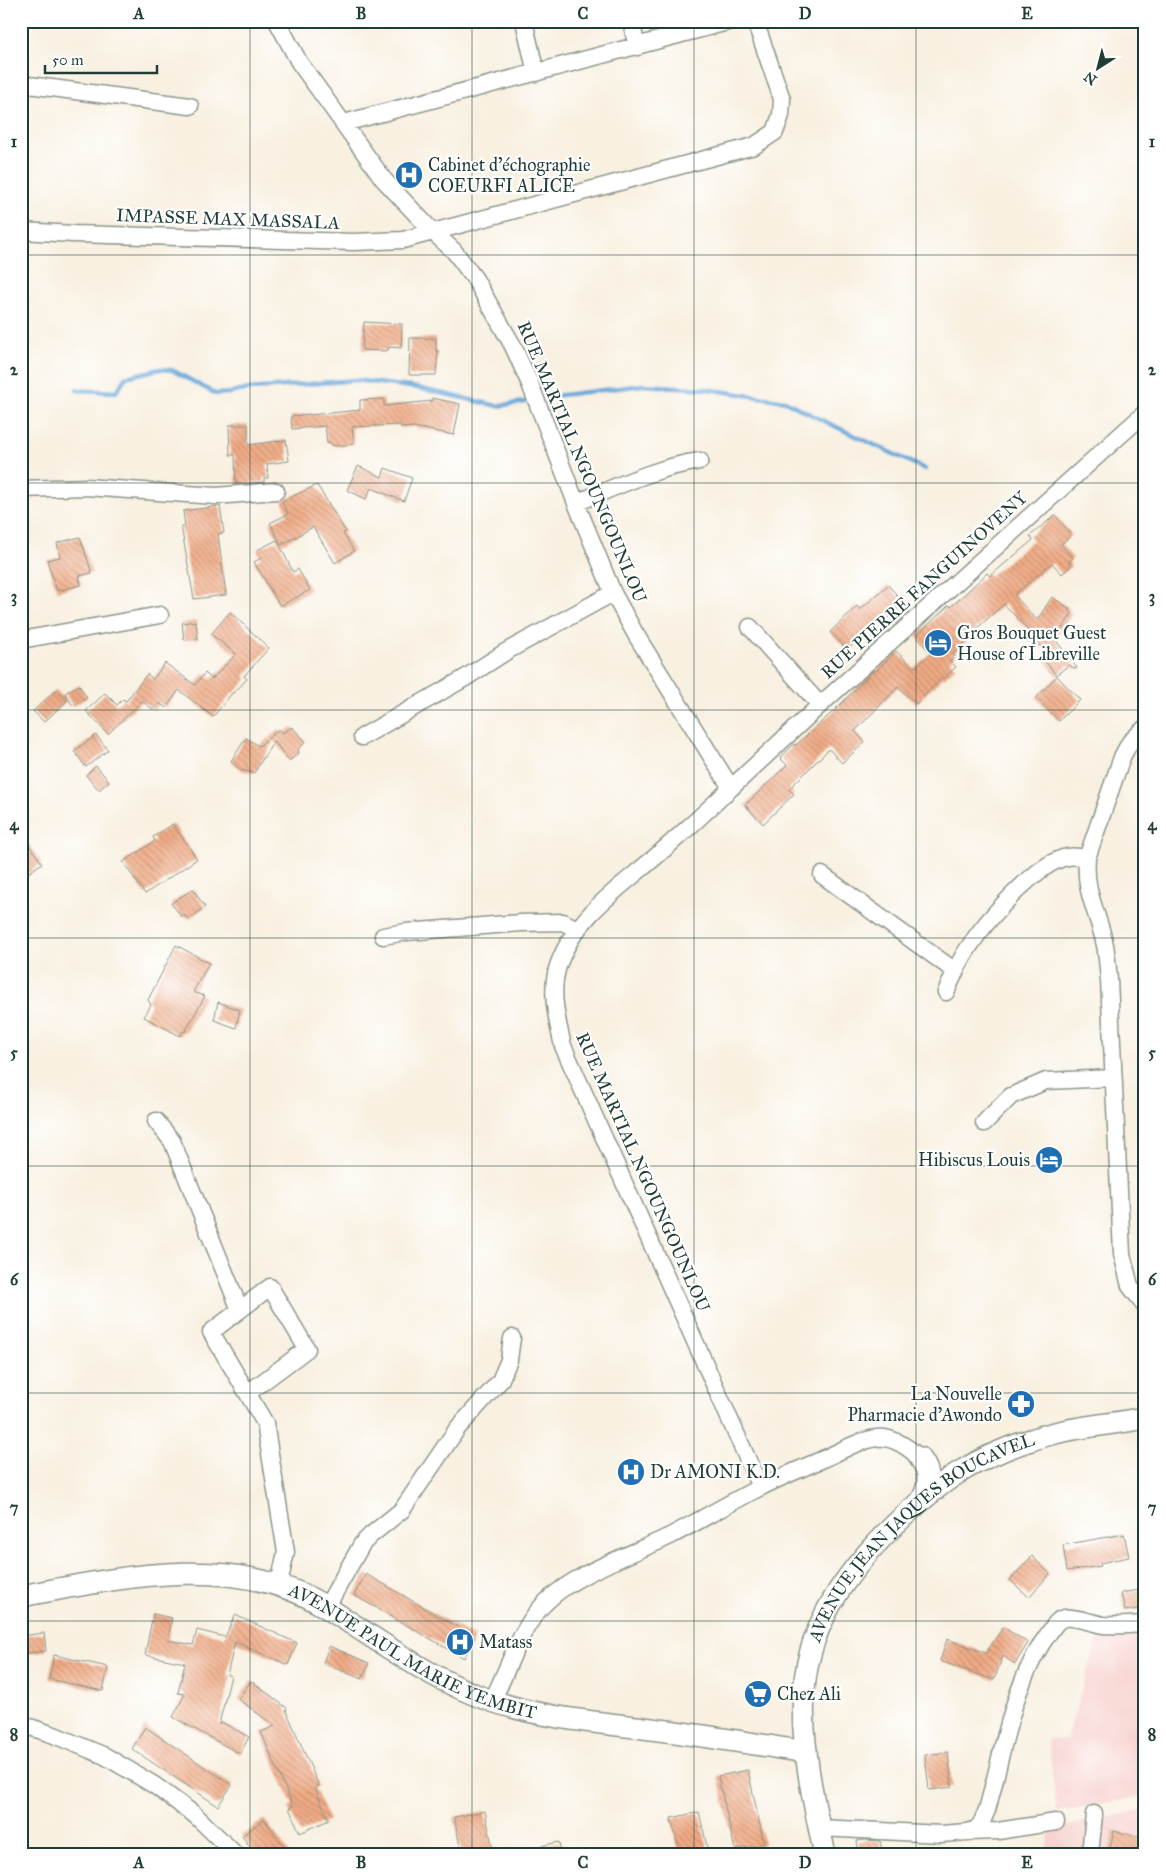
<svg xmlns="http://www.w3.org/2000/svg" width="1166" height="1876" font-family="'IM FELL Great Primer',serif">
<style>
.built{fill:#f7d0cc}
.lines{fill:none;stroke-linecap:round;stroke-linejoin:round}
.stream{stroke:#66a5d8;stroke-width:4.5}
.building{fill:url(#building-back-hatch)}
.minor-casing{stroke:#8c968a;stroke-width:19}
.major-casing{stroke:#8c968a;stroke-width:24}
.minor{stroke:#fff;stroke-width:16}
.major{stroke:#fff;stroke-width:21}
.grid{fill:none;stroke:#1f3d34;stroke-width:1;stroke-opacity:0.55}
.labels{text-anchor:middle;stroke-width:4.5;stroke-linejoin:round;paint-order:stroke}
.poi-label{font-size:18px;fill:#1f3d34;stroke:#fff;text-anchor:start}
.street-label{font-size:18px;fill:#1f3d34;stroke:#fff}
.neatline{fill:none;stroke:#1f3d34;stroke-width:2}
.grid-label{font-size:16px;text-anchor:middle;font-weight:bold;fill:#1f3d34}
</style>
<defs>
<pattern id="building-back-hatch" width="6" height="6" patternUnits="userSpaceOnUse" patternTransform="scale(1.25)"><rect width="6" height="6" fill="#f1ab85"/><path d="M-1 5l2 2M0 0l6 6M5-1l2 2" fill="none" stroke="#c38c6e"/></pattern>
</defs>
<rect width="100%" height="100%" fill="#fff"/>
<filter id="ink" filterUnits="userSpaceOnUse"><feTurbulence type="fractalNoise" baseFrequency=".02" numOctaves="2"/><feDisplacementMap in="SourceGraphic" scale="10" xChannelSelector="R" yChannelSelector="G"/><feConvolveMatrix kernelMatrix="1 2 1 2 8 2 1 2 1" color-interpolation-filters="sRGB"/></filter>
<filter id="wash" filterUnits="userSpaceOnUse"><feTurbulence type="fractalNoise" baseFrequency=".0096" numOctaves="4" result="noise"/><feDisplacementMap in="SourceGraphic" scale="20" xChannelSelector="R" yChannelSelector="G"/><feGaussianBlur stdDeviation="1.12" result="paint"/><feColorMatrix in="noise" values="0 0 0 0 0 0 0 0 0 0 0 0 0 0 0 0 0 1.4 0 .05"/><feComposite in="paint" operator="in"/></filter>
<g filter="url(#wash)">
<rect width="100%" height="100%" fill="#f8f0e0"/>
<!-- built -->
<path class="built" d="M1099,1634L1111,1635L1145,1634V1796L1057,1812L1048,1739L1066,1740Z
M1145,1809V1855H1045L1050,1830Z"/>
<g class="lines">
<!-- stream -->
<path class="stream" d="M77,390L116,392L126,377L160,369L172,370L216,394L230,393L250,389L355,380L418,388L498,406L525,402
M546,397L643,385L707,389L785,401L822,420L925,469"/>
</g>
<g id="blocks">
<!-- building -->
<path class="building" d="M364,322L402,324L401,348L389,347L387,351L362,350Z
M410,338H436V351H438L436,375H409Z
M432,398L460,404L454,435L414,427L401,428L400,425L352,427L354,444L336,446L332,445L330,442L327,443L325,426L292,429L291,416L310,414V415L360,410V400L384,399V406L432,401Z
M229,425H248V445L286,440L289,461L267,464L268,478H264V482L236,484L235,455H230Z
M358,466L382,477L385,468L412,478L404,501L371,488L366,499L347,490Z
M317,485L346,532L343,533L354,551L335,563L313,527L281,545L270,523L288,514L282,501Z
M220,506L224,533L218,534L226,595L194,599L181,526H185L183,511Z
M1055,515L1072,535L1061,544L1073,558L1069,562L1071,566L1062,574L1052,563L1014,595L1037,620L1052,597L1070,609L1068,611L1072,614L1055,639L1077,668L1076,669L1069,665L1056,675L1042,657L1049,652L1026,636L1029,631L1004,604L974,631L975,633L953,654L955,656L950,661L956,667L944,678L943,677L916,704L898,687L855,731L865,742L842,763L829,749L789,789L794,794L763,824L745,805L787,765L780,758L794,744L796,745L836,709L873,671H876L896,651L914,668L931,653L916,636L949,605L951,607L987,573L990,576L1033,540L1030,536Z
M80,537L92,573L79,576L81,585L57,591L47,560L60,557L57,543Z
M277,540L293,572L298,569L310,590L280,606L254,562L261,558L257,550Z
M888,585L904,603L882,623L880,620L847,650L830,632L857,606L860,610Z
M230,612L269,648L244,676L247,679L234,693L233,692L213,717L179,690L166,708L159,703L154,710L142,701L108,734L86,711L105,693L117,705L123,699L126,701L147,674L153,679L165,663L195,685L205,673L212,679L236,654L211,634Z
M196,621L198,639L184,640L182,623Z
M1057,676L1080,700L1059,721L1036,698Z
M79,685L87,698L73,706L65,693Z
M56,690L67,701L44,722L33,711Z
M292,727L306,742L298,749L299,753L289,761L274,741L254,773L240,770L231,761L246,738L259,746L279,729L283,733Z
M96,735L108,750L86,767L74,751Z
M96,766L109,781L99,790L86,775Z
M173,824L197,859L145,894L123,862L155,841L153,837Z
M21,834L42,863L26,875L21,868Z
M193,889L205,907L189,919L185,916L182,917L171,903Z
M176,945L209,963L193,992L205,996L185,1032L183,1031L180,1036L144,1017L151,1005L148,1000Z
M218,1002L240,1010L236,1028L214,1020Z
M1124,1534L1129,1557L1100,1563L1101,1566L1067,1571L1063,1545Z
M1032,1556L1050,1574L1029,1597L1010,1580Z
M366,1574L475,1637L464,1658L354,1595Z
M1145,1589V1608L1125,1611L1121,1593Z
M153,1614L172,1618L168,1640L193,1645L197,1630L225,1637L235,1615L297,1643L288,1665L235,1642L227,1675L231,1676L219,1724L221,1722L249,1737L240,1754L173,1717L185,1694L178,1693L185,1663L145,1655Z
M1003,1627L1028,1643L1015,1664L1003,1656L994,1680L940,1661L947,1639L986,1653Z
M44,1633L46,1651L21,1654V1636Z
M329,1646L369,1663L362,1679L323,1663Z
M54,1655L108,1667L103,1691L49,1679Z
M251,1681L287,1708L286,1710L319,1786L315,1788L329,1820L300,1833L289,1808L293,1806L261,1732L275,1726L238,1699Z
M145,1727L232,1785L218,1806L132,1749Z
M948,1752L952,1787L929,1790L925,1755Z
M748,1770L764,1844L735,1850L718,1776Z
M485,1811L494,1855H462L454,1817Z
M699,1812L709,1855H680L671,1818Z
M264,1819L291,1855H256L242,1836Z
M1114,1831L1145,1838V1855H1108Z
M865,1840L880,1841L882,1850L877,1851L878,1855H859L857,1841Z
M559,1842L561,1855H526V1849Z"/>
</g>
</g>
<g filter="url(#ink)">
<use href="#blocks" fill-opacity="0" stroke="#8c968a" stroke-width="1"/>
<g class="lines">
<defs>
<path id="minor" d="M277,21L299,62L384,180L432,231L454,251L475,279L513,346L530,384L576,503L613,593L636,635L731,788C708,810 685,831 661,852C624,885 576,915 559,963C549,990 557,1020 563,1046L760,1487
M524,21L536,73
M631,21L637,47
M21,84L190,106
M344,123L731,21
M21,231L74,234L354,242L403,240L754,146L775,132L781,115L782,99L755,21
M21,489L86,487L216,496L276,491
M576,503C616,487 657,467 700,461
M750,627L820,705
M21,640L160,615
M1145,728L1130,742L1122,757L1087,858C1084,893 1098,912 1105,945C1107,956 1108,969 1109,980L1122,1254L1130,1286L1145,1305
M362,737L465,678L507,651L613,593
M731,788L820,705L1145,413
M822,875L955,971
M383,936L406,932L521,923L563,922L577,929
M946,992C953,977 959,961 969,947C985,922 1038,861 1068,857C1073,856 1081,857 1087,858
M156,1121L172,1141L240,1310
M984,1123L1011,1096L1046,1081L1113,1078
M248,1393L307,1349L270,1287L211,1332L265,1423L286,1552L279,1584
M326,1608L362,1544L371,1535L402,1510L457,1429L500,1381L509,1360L512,1338
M492,1701C509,1669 519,1628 546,1602C576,1572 634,1554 672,1535C701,1520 729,1503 759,1488C779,1478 800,1469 821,1460C839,1452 857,1441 877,1438C893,1436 909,1448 920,1458
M21,1724L54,1735L105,1756L154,1785L195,1815L236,1855
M820,1828L941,1834L968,1832L976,1829L981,1824L987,1810C1004,1749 1012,1682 1051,1630C1055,1625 1057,1619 1065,1618C1074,1616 1092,1623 1103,1625C1117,1626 1131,1625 1145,1624
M968,1832L998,1831L1056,1822
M1090,1855L1094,1814"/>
<g id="major">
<path d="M920,1458C931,1472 930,1484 922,1500"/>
<path id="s1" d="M21,1596C117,1578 235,1551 324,1606C379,1640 430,1680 492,1701C549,1720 609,1723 667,1731C714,1737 760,1745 806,1752"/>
<path id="s2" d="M825,1855C814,1805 800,1742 804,1690C809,1618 854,1562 905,1515C922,1500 938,1485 958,1473C981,1459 1008,1447 1034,1439C1069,1427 1108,1425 1145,1418"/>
</g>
</defs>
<!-- minor casing -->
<use href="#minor" class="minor-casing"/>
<!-- major casing -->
<use href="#major" class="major-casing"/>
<!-- minor -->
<use href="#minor" class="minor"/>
<!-- major -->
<use href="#major" class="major"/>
</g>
</g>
<!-- grid -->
<path class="grid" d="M250,21V1855M472,21V1855M694,21V1855M916,21V1855M21,255H1145M21,483H1145M21,710H1145M21,938H1145M21,1166H1145M21,1393H1145M21,1621H1145"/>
<!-- icons -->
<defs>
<symbol id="hospital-disc" viewBox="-11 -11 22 22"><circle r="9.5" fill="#1f6fb2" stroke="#fff"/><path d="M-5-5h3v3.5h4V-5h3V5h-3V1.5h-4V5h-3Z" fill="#fff"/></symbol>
<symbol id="hotel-disc" viewBox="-11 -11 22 22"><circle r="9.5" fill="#1f6fb2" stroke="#fff"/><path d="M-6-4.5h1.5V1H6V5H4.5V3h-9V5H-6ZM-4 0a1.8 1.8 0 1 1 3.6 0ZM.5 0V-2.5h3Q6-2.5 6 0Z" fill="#fff"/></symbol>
<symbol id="pharmacy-disc" viewBox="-11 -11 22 22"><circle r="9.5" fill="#1f6fb2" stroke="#fff"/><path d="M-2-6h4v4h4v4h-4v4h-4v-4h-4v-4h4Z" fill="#fff"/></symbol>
<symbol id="supermarket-disc" viewBox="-11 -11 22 22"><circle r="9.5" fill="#1f6fb2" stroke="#fff"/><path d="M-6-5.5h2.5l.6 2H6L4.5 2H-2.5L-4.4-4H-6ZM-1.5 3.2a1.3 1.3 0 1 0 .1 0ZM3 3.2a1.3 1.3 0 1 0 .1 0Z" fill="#fff"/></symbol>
</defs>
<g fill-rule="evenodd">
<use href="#hospital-disc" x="393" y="159" width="32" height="32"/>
<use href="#hotel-disc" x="922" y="627" width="32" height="32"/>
<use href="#hotel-disc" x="1033" y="1144" width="32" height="32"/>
<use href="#pharmacy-disc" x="1005" y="1388" width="32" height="32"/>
<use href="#hospital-disc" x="615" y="1456" width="32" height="32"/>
<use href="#hospital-disc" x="444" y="1626" width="32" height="32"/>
<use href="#supermarket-disc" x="742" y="1678" width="32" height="32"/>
</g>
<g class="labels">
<!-- poi labels -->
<g class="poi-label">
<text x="428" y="171">Cabinet d'échographie<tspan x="428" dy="21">COEURFI ALICE</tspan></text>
<text x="957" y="639">Gros Bouquet Guest<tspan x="957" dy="21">House of Libreville</tspan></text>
<text x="1030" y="1166" text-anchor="end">Hibiscus Louis</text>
<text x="1002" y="1400" text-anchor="end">La Nouvelle<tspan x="1002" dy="21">Pharmacie d'Awondo</tspan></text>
<text x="650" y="1478">Dr AMONI K.D.</text>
<text x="479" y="1648">Matass</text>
<text x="777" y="1700">Chez Ali</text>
</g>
<!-- street labels -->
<g class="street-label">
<text transform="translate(228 219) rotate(2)" y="6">IMPASSE MAX MASSALA</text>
<text transform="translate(582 462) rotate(67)" y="6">RUE MARTIAL NGOUNGOUNLOU</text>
<text transform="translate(924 585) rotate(-42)" y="6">RUE PIERRE FANGUINOVENY</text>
<text transform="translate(643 1172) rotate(66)" y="6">RUE MARTIAL NGOUNGOUNLOU</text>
<text dy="6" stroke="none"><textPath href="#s2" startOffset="371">AVENUE JEAN JAQUES BOUCAVEL</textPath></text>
<text dy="6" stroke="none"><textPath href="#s1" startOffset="411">AVENUE PAUL MARIE YEMBIT</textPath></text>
</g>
</g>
<!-- margin -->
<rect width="1166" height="1876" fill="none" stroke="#fff" stroke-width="55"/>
<!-- north arrow -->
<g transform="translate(1098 68) rotate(216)" stroke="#ffffff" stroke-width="4" paint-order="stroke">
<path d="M0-4L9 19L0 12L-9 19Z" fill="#1f3d34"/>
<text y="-8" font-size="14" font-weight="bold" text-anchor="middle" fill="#1f3d34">N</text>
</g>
<!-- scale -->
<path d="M45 65v8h112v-8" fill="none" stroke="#1f3d34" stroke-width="2.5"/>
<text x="52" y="65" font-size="15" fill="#1f3d34" stroke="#ffffff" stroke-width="4" paint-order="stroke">50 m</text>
<rect x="28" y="28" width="1110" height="1820" class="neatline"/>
<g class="grid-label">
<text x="139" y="19">A</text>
<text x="361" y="19">B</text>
<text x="583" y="19">C</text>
<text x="805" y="19">D</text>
<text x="1027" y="19">E</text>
<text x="14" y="147">1</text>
<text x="1152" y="147">1</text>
<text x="14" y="375">2</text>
<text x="1152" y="375">2</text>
<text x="14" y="602">3</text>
<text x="1152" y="602">3</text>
<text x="14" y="830">4</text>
<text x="1152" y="830">4</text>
<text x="14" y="1058">5</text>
<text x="1152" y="1058">5</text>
<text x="14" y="1285">6</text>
<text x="1152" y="1285">6</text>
<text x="14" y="1513">7</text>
<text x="1152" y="1513">7</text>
<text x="14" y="1740">8</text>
<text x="1152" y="1740">8</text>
<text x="139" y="1868">A</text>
<text x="361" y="1868">B</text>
<text x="583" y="1868">C</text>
<text x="805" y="1868">D</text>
<text x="1027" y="1868">E</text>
</g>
</svg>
